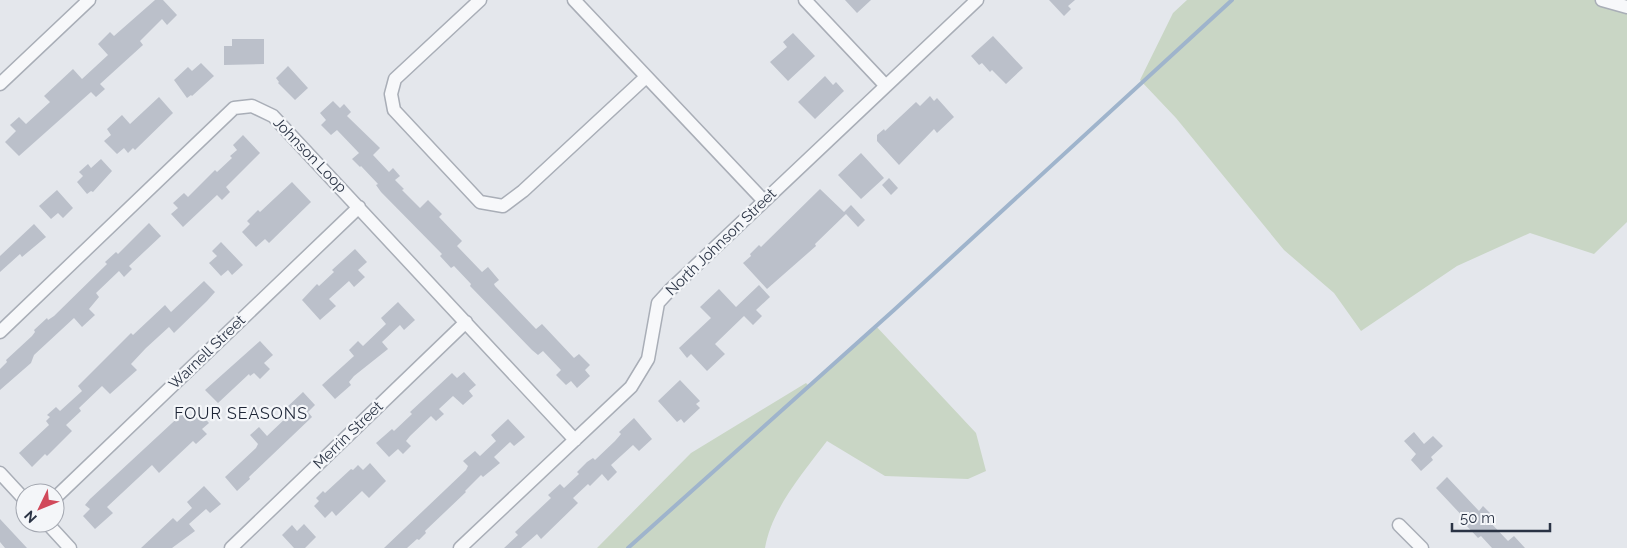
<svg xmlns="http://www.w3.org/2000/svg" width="1627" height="548" font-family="Raleway,sans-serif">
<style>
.green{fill:#c9d6c5}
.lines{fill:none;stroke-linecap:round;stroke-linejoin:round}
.stream{stroke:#9fb4cc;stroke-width:4}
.building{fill:#bbc0ca}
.minor-casing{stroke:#a9aeb7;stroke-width:15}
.minor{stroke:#f7f8fa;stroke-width:12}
.labels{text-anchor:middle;stroke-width:4.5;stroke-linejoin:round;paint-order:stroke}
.street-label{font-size:15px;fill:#2b3445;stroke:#f4f6f9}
.neighbourhood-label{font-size:16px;letter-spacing:1px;fill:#1d2536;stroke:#f4f6f9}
</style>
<rect width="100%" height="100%" fill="#e4e7ec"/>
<!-- green -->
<path class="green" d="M1187,0H1627V222L1594,254L1530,233L1457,266L1361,331L1334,293L1284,250L1176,118L1140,80L1173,13Z
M875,325L976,433L986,471L968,479L885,476L827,441C803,473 772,508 765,548H597L691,453L806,383L809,386Z"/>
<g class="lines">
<!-- stream -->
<path class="stream" d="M628,548L894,310L1232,0"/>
</g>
<!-- building -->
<path class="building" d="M155,0H163L177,15L167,25L162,19L140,41L143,45L100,84L105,89L96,97L91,92L19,156L5,142L16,131L10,125L19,117L26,124L50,102L44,96L73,69L82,79L108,55L98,44L110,32L114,36Z
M845,0H871L857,13Z
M1049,0H1075L1068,6L1071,9L1064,16Z
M793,33L815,56L788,81L770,62L787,47L783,42Z
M993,36L1023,68L1006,84L992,70L990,72L982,63L979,65L971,56Z
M232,39H264V64L224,65V46H232Z
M201,63L214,76L192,96L191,95L187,98L174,80L188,67L192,71Z
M288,66L308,88L295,100L278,83L279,82L276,78Z
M825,76L833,85L836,82L844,91L815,119L798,102Z
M930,96L934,101L937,98L954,117L937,133L934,129L899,165L877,141V135L884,129L885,131L916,102L920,106Z
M159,97L173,113L135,150L133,148L128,153L124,148L117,154L104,141L111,135L107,129L122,115L130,124Z
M333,101L340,108L344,104L351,112L347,116L380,148L373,155L389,172L393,168L400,176L395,180L404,189L402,190L420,208L428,200L442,214L439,217L462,241L457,246L482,272L488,267L499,280L494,284L495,286L536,329L542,324L574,358L579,354L590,365L585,370L590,376L577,388L571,381L566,385L556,375L561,370L543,351L538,355L532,350L470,286L471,284L454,266L451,268L440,256L442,254L381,192L376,185L378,184L361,166L360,167L352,159L359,153L337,130L331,135L321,125L326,120L320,113Z
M243,135L260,153L226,187L230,192L222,200L217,195L183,227L171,214L178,208L173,203L184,193L188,197L215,170L217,172L232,158L230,156L237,150L233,145Z
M861,153L884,178L861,199L838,175Z
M101,159L112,171L93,192L91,191L87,194L77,182L83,176L79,172L88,164L91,168Z
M889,178L898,188L891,195L882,185Z
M292,182L311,202L269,243L265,239L256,247L242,232L250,224L247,221L258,210L260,212Z
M820,189L844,212L851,205L865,220L858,227L846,214L815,244L816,246L767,289L743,263L751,256L750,254L759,245L761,247Z
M57,190L73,208L63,218L58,213L51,219L39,206Z
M149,223L161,236L129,266L132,269L124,277L119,271L96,293L99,297L89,309L95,315L82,327L74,318L34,355L31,363L0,390V369L7,362L6,360L32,336L35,332L34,330L47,318L48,320L54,316L107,264L105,262L116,252L118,254Z
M34,224L46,237L22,257L20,254L0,272V256Z
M221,242L243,265L232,275L228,270L221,276L209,263L217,256L212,251Z
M355,249L367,262L358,270L365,277L354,287L349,281L329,299L336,306L320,320L302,300L317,284L319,286L334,272L332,270Z
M204,281L215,292L207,301L174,333L169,327L146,348L131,364L137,370L110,394L102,386L79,408L81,411L66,425L72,431L47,456L45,454L32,467L19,453L49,425L46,421L50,417L47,415L56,407L60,411L82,391L78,386L131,333L133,335L165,305L171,312Z
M759,285L770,297L756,310L762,316L753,325L744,316L715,344L725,354L707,371L691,354L687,358L679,348L711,318L700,307L719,289L736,307Z
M398,302L415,320L404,330L400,325L382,342L388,349L354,376L349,382L351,385L335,399L322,385L354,356L349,350L358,341L363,346L386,324L381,318Z
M260,341L273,355L264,363L270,369L260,379L254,373L250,376L249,374L218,403L205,390Z
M464,372L476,385L469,391L473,396L463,405L453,396L439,409L444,414L436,421L431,416L410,436L406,441L411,446L403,454L398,449L389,457L376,443L392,429L394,431L412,414L410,412L452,373L457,378Z
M680,380L700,401L696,404L700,408L684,423L681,419L677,422L658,401Z
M303,392L315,405L308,412L312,417L249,477L250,479L237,491L225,477L256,448L258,444L250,435L259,427L267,436L290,414L285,409Z
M197,410L209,423L202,429L207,434L196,444L193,441L159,473L152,465L107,507L113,513L95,529L83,516L90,509L85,505L90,499L185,411L190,416Z
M634,418L652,439L639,451L633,445L611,465L617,472L608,481L602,474L590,486L588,484L573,498L578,503L541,539L537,534L521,548H504L518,535L515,532L551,498L548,495L560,484L564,488L579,474L577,472L587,462L593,458L595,460L615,441L621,434L619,432Z
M508,419L525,437L514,446L510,442L494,457L500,463L483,477L481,475L465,491L466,492L425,531L426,533L419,540L417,539L407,548H384L466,470L468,466L463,461L475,451L480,456L496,441L491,435Z
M1414,432L1424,444L1433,436L1443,446L1431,457L1433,460L1421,471L1411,460L1416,454L1404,441Z
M370,463L386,481L369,498L362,491L336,516L332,511L325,518L314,506L319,501L316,498L323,491L325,493L351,469L353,470L358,465L363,470Z
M1447,477L1479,511L1483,506L1492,515L1487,519L1508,541L1514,536L1525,548H1492L1481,536L1478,538L1465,524L1467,521L1436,488Z
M204,486L221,504L210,513L206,509L189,524L195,531L172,548H141L173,518L177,522L192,508L187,502Z
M0,519L27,548H5L0,542Z
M304,524L316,537L305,548H294L282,535L292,525L297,531Z"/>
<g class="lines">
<defs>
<path id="minor" d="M480,0L395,79L391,94L394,110L480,202L503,206L523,191L646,77
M574,0L764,201
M805,0L886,86
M1602,0L1627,7
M0,84L89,0
M0,332L234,108L252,106L273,116L575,440
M0,473L25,500
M55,498L359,207
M47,523L70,548
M1399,525L1422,548
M231,548L466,322
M460,548L631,387L648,359L658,303L670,290L977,0"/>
</defs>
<!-- minor casing -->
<use href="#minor" class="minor-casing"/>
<!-- minor -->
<use href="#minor" class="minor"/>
</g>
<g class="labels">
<!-- street labels -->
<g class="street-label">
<text transform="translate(310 155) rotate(46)" y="5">Johnson Loop</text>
<text transform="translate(721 242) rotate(-44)" y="5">North Johnson Street</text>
<text transform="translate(207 352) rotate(-44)" y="5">Warnell Street</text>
<text transform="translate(348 435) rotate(-44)" y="5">Merrin Street</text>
</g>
<!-- neighbourhood labels -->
<g class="neighbourhood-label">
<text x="241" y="419">FOUR SEASONS</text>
</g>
</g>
<!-- north arrow -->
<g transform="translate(40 508) rotate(227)"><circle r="24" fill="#f4f6f9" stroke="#a4a8b1"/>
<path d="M0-4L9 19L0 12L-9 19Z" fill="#d1495b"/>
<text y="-8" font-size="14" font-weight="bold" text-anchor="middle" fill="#2b3445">N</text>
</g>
<!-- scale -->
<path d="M1452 523v8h98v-8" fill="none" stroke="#2b3445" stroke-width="2.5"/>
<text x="1460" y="523" font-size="15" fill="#2b3445" stroke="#f4f6f9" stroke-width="4" paint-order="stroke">50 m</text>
</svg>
